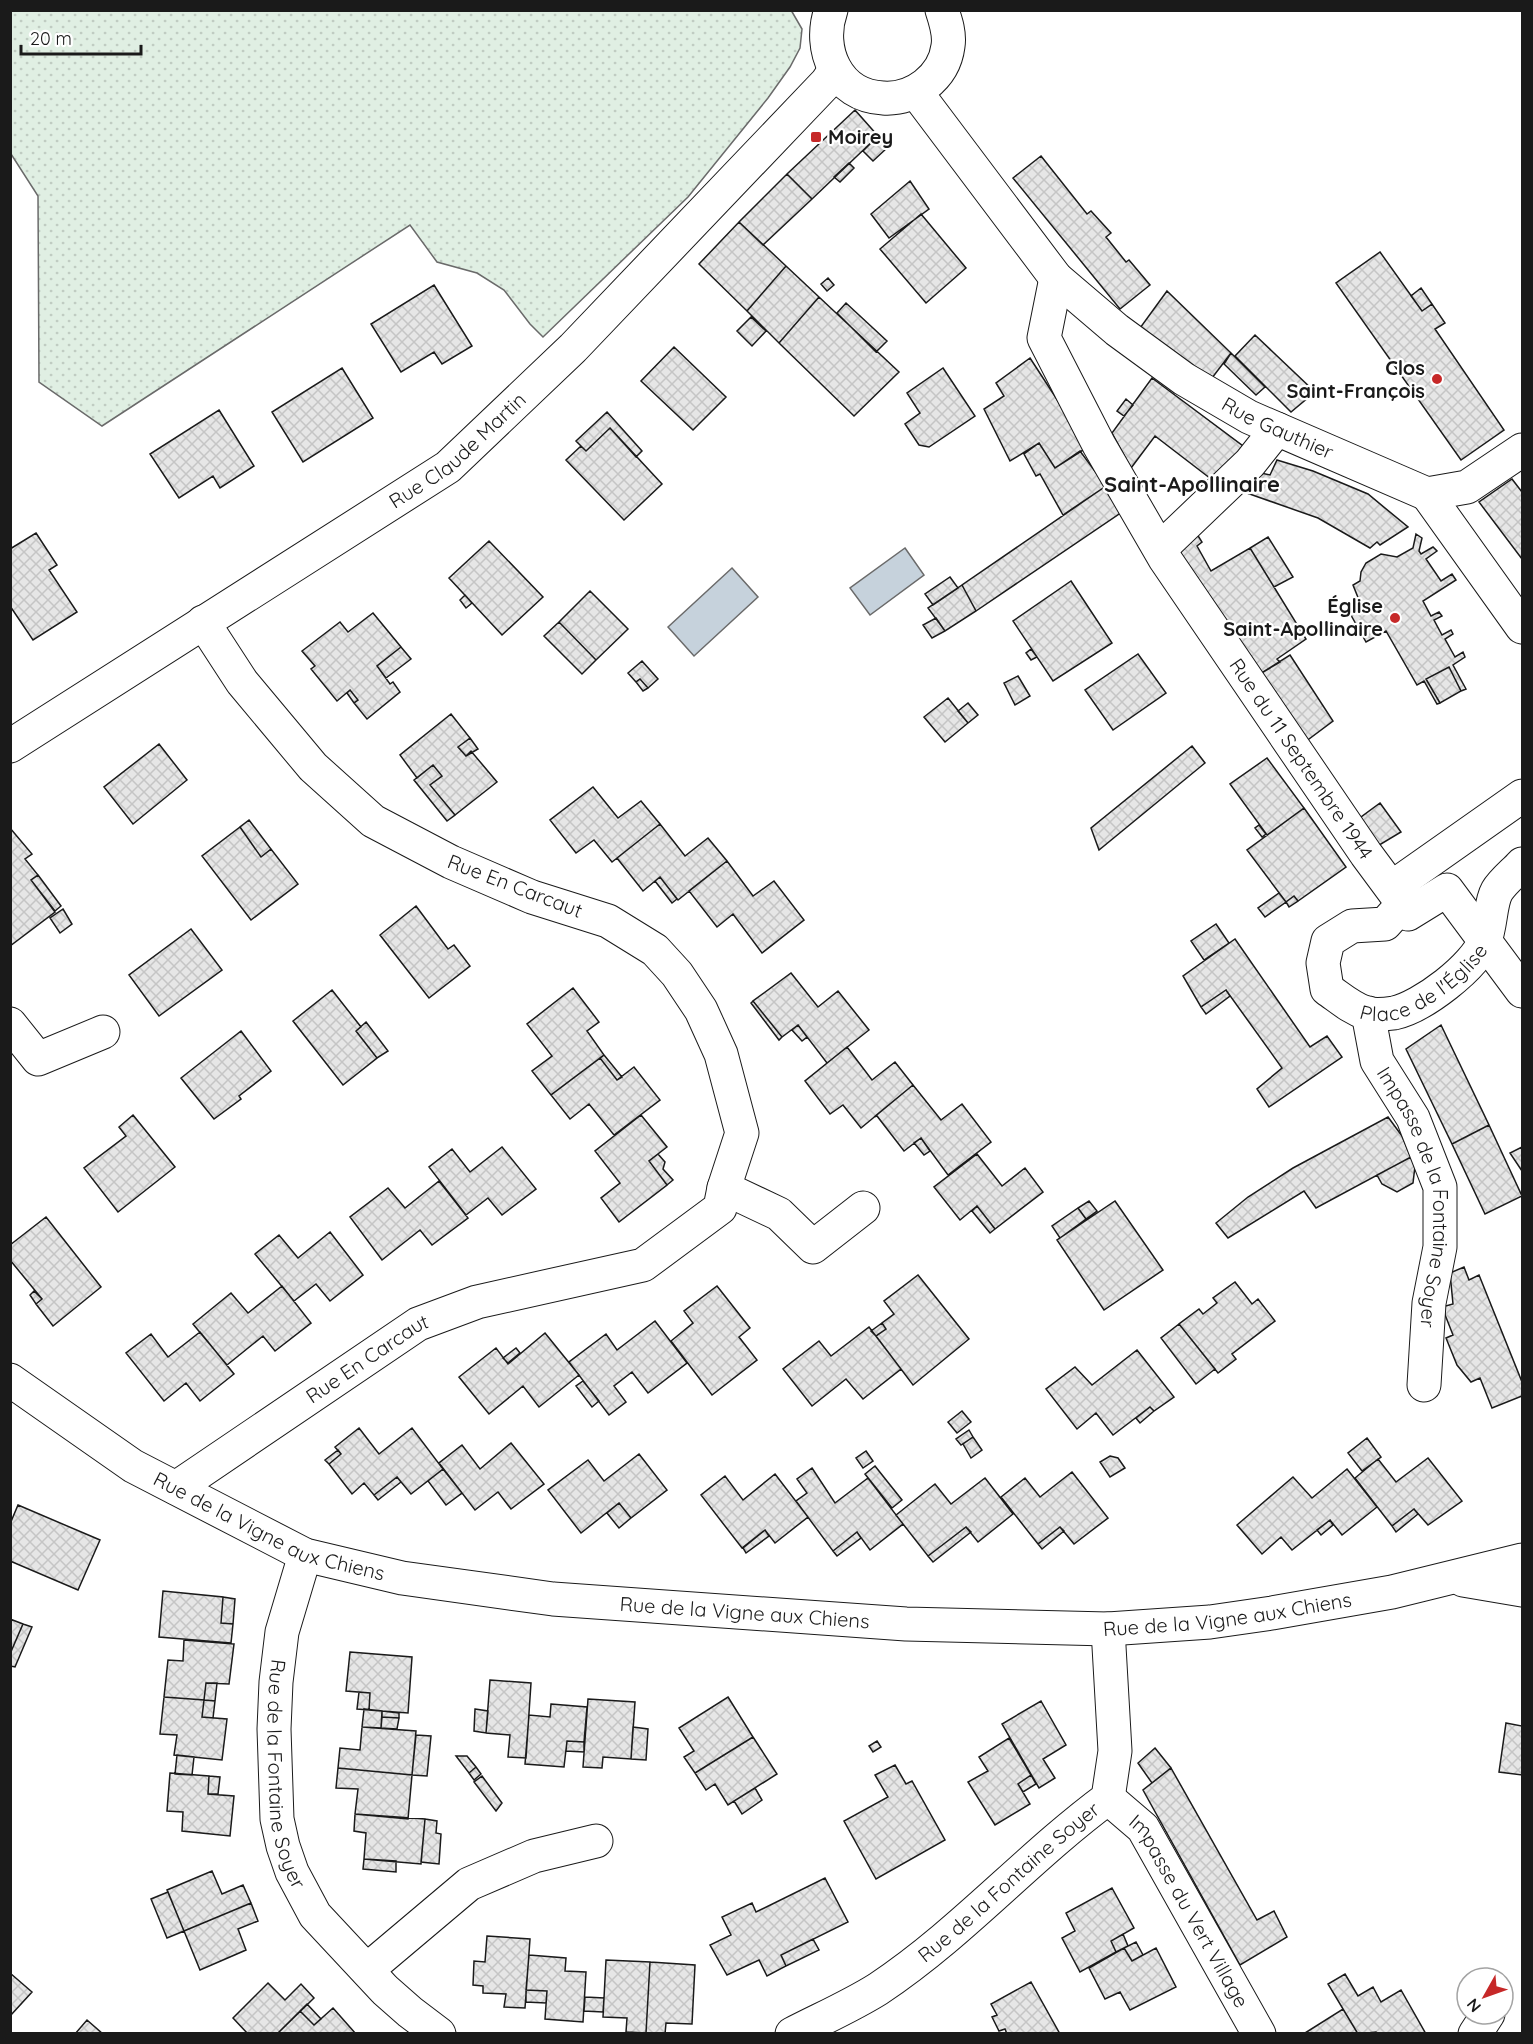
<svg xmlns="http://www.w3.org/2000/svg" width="1533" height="2044" font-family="Quicksand,sans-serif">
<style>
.green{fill:url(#green-dots);stroke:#6a6a6a;stroke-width:1.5}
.water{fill:#c6d2dc;stroke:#6a6a6a;stroke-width:1.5}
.building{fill:url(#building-cross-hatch);stroke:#1a1a1a;stroke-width:1.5}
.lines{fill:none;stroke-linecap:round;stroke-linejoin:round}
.minor-casing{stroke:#1a1a1a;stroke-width:35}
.minor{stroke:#fff;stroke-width:33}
.poi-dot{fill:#c62828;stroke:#fff;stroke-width:2}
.labels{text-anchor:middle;stroke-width:4.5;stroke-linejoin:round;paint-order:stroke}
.poi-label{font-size:20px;font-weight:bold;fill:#1a1a1a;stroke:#fff;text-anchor:end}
.street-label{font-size:20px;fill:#1a1a1a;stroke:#fff}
.quarter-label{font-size:22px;font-weight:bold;fill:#1a1a1a;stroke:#fff}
</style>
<defs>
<pattern id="green-dots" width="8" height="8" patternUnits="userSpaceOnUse" patternTransform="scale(1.5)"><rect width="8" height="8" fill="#e0efe3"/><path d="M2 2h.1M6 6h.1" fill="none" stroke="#c0ccc2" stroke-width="1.8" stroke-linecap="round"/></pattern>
<pattern id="building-cross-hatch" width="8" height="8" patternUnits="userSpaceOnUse" patternTransform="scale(1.5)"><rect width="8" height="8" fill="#e6e6e6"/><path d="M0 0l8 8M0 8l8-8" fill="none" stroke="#c5c5c5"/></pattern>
</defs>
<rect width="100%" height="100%" fill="#fff"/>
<!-- green -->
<path class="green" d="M791,10L802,29L800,48L790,67L768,98L688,197L543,337L530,324L504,290L477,273L437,262L410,225L102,426L39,382L38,196L11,154V11Z"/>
<!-- water -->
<path class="water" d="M905,548L924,575L870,615L850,588Z
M732,568L758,597L694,656L668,627Z"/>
<!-- building -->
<path class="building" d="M855,110L878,136L812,199L787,174Z
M878,136L887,148L873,161L863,151Z
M1041,156L1087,214L1091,211L1111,233L1106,237L1126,262L1129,260L1150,285L1120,309L1013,178Z
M849,163L854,168L840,182L834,177Z
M787,174L812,199L763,245L739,222Z
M910,181L929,209L889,238L871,214Z
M921,214L966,268L926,303L880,249Z
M739,222L786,266L747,311L699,264Z
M1380,252L1422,311L1432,304L1445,323L1435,329L1504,430L1461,460L1336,283Z
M786,266L819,297L779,343L747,311Z
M828,278L834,285L827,291L821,284Z
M434,285L472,346L442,364L434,352L401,372L371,324Z
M1421,288L1432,304L1422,311L1411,296Z
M1167,291L1231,353L1212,378L1179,358L1140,328Z
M819,297L899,372L854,416L779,343Z
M846,303L887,341L876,352L837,313Z
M751,317L766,331L752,346L737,331Z
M1255,335L1315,392L1291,412L1235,356Z
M674,347L726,397L693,430L641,381Z
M1231,353L1265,387L1256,395L1224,364Z
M1030,358L1088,447L1055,468L1039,443L1010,461L984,409L1004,396L996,383Z
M342,368L373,418L303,462L272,412Z
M943,368L975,416L929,447L919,445L905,424L920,413L907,393Z
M1152,378L1243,446L1215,482L1155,436L1131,468L1112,433Z
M1126,399L1133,405L1124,416L1117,411Z
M219,410L254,466L220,488L213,476L179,498L150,454Z
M607,412L642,451L636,457L610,428L586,451L576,441Z
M610,428L662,484L624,520L566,460L581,446L586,451Z
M1039,443L1055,468L1080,451L1106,486L1063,515L1040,474L1036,476L1024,454Z
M1277,460L1313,471L1368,494L1408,527L1380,545L1377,542L1370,548L1318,518L1241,491L1261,473L1270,475Z
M1512,479L1522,492V559L1479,502Z
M1106,486L1122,512L976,611L962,585Z
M1195,531L1202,542L1197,546L1211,571L1250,548L1306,639L1277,659L1280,662L1255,677L1180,556L1184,540Z
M36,533L57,565L49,570L77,612L33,640L10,606V549Z
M1416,534L1422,538L1419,551L1421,554L1433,547L1437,551L1426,559L1441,581L1452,574L1456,580L1423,601L1431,616L1439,612L1442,616L1434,620L1442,635L1451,630L1453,634L1445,639L1455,657L1463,652L1465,657L1453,665L1466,689L1461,691L1449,667L1426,679L1440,703L1437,704L1424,681L1417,685L1386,631L1366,642L1347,608L1359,600L1353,585L1360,581L1361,572L1366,563L1381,554L1397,557L1413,548Z
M1268,537L1293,577L1274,587L1250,548Z
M489,541L543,597L502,635L449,578Z
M950,577L958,588L933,605L925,594Z
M1071,581L1112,643L1053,681L1013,621Z
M962,585L976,611L945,631L928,608Z
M590,591L628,629L596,660L559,622Z
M465,595L472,603L466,608L460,600Z
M373,613L401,647L377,666L390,684L393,682L400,692L367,719L354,703L358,700L350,690L337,701L311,669L315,666L302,651L340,622L348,632Z
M936,618L945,631L932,638L923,625Z
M559,622L596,660L582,674L544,636Z
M401,647L411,659L386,678L377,666Z
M1031,649L1037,657L1031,660L1026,653Z
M1138,654L1166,693L1113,730L1085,690Z
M1290,655L1333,721L1301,745L1255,677Z
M642,661L658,679L648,688L640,679L636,682L628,673Z
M1449,667L1461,691L1440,703L1426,679Z
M1018,676L1030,696L1015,705L1004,683Z
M640,679L648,688L643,691L636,682Z
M350,690L358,700L354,703L347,693Z
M948,698L968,723L945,742L924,717Z
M968,703L978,715L968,723L958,711Z
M451,714L470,738L458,747L466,756L471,751L497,782L455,815L430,785L442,776L433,765L417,778L400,755Z
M470,738L478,749L466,756L458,747Z
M159,744L187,780L133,824L104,787Z
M1192,746L1205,763L1099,850L1091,828Z
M1267,758L1304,808L1267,835L1230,784Z
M433,765L442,776L430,785L455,815L447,821L414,780Z
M593,787L618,818L641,801L660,824L612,862L594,840L576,853L550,820Z
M1380,803L1401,832L1376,847L1357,820Z
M1304,808L1346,867L1298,901L1294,896L1286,902L1247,850Z
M249,820L271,849L261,857L240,827Z
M660,824L685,856L708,838L727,861L678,900L660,877L643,891L617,858Z
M1259,825L1266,834L1262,837L1255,828Z
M240,827L261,857L271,849L298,884L251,920L202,856Z
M10,828L32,854L25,859L38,875L31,880L55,912L10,946Z
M727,861L753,896L774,881L804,920L762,953L733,914L717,927L689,891Z
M38,875L61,906L55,911L31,880Z
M660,877L677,899L672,903L655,881Z
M1279,893L1286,902L1265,917L1258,908Z
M1294,896L1298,901L1289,907L1286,902Z
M416,906L448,949L454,945L470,966L429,998L380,935Z
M63,909L72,924L60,933L50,918Z
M1216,924L1229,943L1204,960L1191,941Z
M191,929L222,970L159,1016L129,975Z
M1235,939L1310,1047L1327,1036L1342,1057L1269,1107L1257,1089L1282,1068L1226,990L1201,1007L1183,976Z
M791,973L818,1007L838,991L869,1030L827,1063L798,1025L782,1037L753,1001Z
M573,988L599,1022L587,1031L604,1055L551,1095L532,1071L552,1056L527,1024Z
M332,990L361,1027L356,1031L377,1058L343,1085L293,1021Z
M1226,990L1230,996L1206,1014L1201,1007Z
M753,1001L782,1037L779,1040L751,1003Z
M366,1022L388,1051L377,1058L356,1031Z
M798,1025L807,1037L802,1041L792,1030Z
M1441,1025L1489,1125L1452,1144L1406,1049Z
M241,1031L271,1071L239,1096L241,1099L214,1119L181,1078Z
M847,1047L872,1080L895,1062L913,1085L861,1128L843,1105L830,1114L805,1081Z
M604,1055L622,1077L617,1080L600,1058Z
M600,1058L617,1080L634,1067L660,1100L614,1135L589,1104L570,1119L551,1095Z
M913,1085L941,1120L962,1104L991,1142L948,1175L921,1138L904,1151L877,1116L874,1117Z
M133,1115L175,1167L118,1212L84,1168L126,1136L119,1127Z
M641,1115L667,1147L649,1161L667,1185L619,1222L601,1198L620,1183L595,1151Z
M1388,1117L1402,1136L1411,1157L1316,1208L1304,1191L1228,1238L1216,1223L1248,1197L1293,1168Z
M1489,1125L1522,1196L1485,1214L1452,1144Z
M921,1138L930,1151L924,1155L914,1143Z
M502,1147L536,1189L502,1215L488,1198L466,1215L429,1167L452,1149L470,1172Z
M1522,1147V1171L1510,1153Z
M658,1154L665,1162L663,1169L673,1180L667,1185L649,1161Z
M977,1154L1002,1186L1025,1168L1043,1192L995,1229L977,1206L960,1220L934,1187Z
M1411,1157L1415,1166L1413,1183L1397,1192L1382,1184L1377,1175Z
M439,1181L468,1218L432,1245L420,1230L382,1260L350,1217L388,1188L405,1208Z
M1089,1201L1097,1211L1086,1219L1078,1208Z
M1115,1201L1163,1270L1104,1310L1057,1240Z
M977,1206L995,1229L990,1233L972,1211Z
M1078,1208L1086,1219L1060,1238L1052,1226Z
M46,1217L101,1287L53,1326L36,1304L42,1299L10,1260V1245Z
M330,1232L363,1275L330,1301L316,1284L294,1301L255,1254L279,1235L298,1258Z
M1464,1267L1469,1280L1479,1275L1522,1382V1396L1492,1408L1480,1378L1471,1382L1457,1365L1446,1338L1453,1335L1442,1307L1453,1304L1450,1273Z
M918,1275L969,1339L913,1385L876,1336L886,1329L882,1323L894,1314L884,1301Z
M1235,1282L1252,1304L1258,1299L1275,1321L1232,1354L1236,1359L1218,1373L1179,1324L1199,1309L1203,1314L1217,1303L1213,1298Z
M282,1286L311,1323L275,1351L263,1336L227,1365L193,1324L231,1293L248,1313Z
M717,1286L750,1328L739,1337L757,1360L712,1395L671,1341L693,1323L684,1311Z
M34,1291L42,1299L36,1304L30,1295Z
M655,1321L687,1363L648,1393L632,1372L614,1386L626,1402L609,1415L569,1362L606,1334L617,1350Z
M882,1323L886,1329L876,1336L871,1331Z
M1179,1324L1215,1369L1196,1384L1161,1338Z
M869,1327L901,1369L863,1399L846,1379L812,1406L783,1369L819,1341L831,1356Z
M200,1332L234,1374L200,1401L186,1383L164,1401L126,1353L151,1334L168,1357Z
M545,1333L579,1375L539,1407L523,1386L489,1414L459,1377L496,1348L508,1364Z
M516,1348L520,1353L508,1363L503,1358Z
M1137,1350L1174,1397L1154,1411L1150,1407L1113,1435L1096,1413L1077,1429L1046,1389L1075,1367L1092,1385Z
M583,1381L599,1401L592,1407L576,1386Z
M1150,1407L1154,1411L1140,1423L1136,1418Z
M962,1411L971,1422L957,1433L948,1422Z
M359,1428L379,1454L412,1428L443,1469L411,1494L397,1477L374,1495L364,1483L352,1494L329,1464L341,1454L335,1447Z
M969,1430L973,1437L961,1445L956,1439Z
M973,1437L982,1450L971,1458L963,1444Z
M1367,1438L1381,1457L1362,1471L1348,1453Z
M511,1443L544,1484L511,1509L498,1492L475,1510L439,1463L462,1445L480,1469Z
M338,1450L341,1454L329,1464L325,1460Z
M866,1451L873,1461L863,1468L856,1458Z
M639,1454L667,1490L631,1518L619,1503L581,1533L548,1490L588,1460L604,1481Z
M1110,1456L1118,1458L1125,1468L1110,1477L1100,1462Z
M1428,1458L1462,1501L1428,1525L1414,1509L1392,1526L1355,1478L1378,1459L1396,1482Z
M875,1466L902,1500L892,1508L865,1474Z
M812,1468L835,1503L868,1478L903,1524L870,1550L857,1532L833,1551L796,1501L807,1493L797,1479Z
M443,1469L462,1493L446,1505L428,1481Z
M1347,1469L1377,1507L1342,1535L1330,1520L1292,1550L1281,1537L1262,1554L1237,1525L1293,1477L1312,1498Z
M1072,1472L1108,1518L1074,1544L1060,1527L1038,1544L1001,1497L1025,1478L1040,1497Z
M775,1474L808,1517L775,1543L765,1530L742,1548L701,1495L725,1476L743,1500Z
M397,1477L401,1482L378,1500L374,1495Z
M985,1478L1013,1514L978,1542L966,1527L928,1556L896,1515L935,1484L951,1504Z
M619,1503L631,1518L619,1528L607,1513Z
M18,1505L100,1540L78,1590L10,1561V1524Z
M1414,1509L1418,1514L1396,1532L1392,1526Z
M1330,1520L1333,1525L1321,1535L1317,1530Z
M966,1527L971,1532L933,1562L928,1556Z
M1060,1527L1064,1531L1042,1549L1038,1544Z
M765,1530L769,1536L746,1553L743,1548Z
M857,1532L861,1538L837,1556L833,1551Z
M163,1591L223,1597L221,1623L233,1624L231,1643L159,1637Z
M223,1597L235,1599L233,1624L221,1623Z
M10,1619L23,1624L10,1654Z
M23,1624L32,1627L15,1667L10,1666V1654Z
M184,1640L234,1644L229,1684L206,1683L204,1700L164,1697L168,1660L183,1661Z
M350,1652L412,1657L408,1713L369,1710L370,1693L346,1691Z
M490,1680L531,1683L526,1758L508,1757L510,1735L486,1733Z
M206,1683H217L215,1701L204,1700Z
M359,1692L370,1693L369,1710L357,1709Z
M164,1697L204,1700L202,1717L227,1719L222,1760L174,1755L177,1735L160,1734Z
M728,1697L753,1737L695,1773L684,1757L694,1751L679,1728Z
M588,1699L635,1702L631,1759L603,1757L602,1768L583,1767Z
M204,1700L215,1701L213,1718L202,1717Z
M1041,1701L1066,1745L1043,1759L1055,1778L1039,1788L1002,1724Z
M551,1704L587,1707L584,1742L567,1741L564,1767L525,1764L529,1715L550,1717Z
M364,1709L382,1711L381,1728L362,1727Z
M475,1709L488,1711L486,1733L474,1731Z
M382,1711L399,1713V1718L382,1717Z
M382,1717L399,1718L397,1729L381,1728Z
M1506,1723L1522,1726V1775L1499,1772Z
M362,1727L416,1731L412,1775L338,1768L340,1748L360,1750Z
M633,1727L648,1729L646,1760L631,1759Z
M416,1735L431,1736L427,1776L412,1775Z
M753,1737L777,1774L728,1805L715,1784L706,1790L695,1773Z
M1009,1738L1031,1775L1018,1784L1030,1804L995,1825L968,1782L988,1771L979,1757Z
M567,1741L584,1742V1752L566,1751Z
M877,1741L881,1747L873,1752L869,1746Z
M1155,1748L1171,1768L1152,1783L1138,1763Z
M177,1755L194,1757L192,1775L175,1774Z
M456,1756H467L476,1767L469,1773Z
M895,1765L906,1784L912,1781L945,1840L876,1879L844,1821L888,1797L875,1775Z
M476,1767L481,1774L474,1780L469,1773Z
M338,1768L412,1775L408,1819L355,1814L358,1789L336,1788Z
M1171,1768L1257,1920L1274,1911L1287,1937L1240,1965L1143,1790Z
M170,1773L209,1776L208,1794L234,1796L230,1836L182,1831L183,1812L167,1811Z
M1031,1775L1036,1784L1023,1792L1018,1784Z
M209,1776L220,1777L218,1794H208Z
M482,1776L502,1803L496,1811L474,1782Z
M755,1788L762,1800L742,1814L734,1801Z
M355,1814L425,1819L421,1864L364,1859L366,1833L354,1831Z
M425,1819L437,1821L436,1833L441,1834L439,1864L421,1862Z
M364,1859L396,1861V1872L363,1869Z
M212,1871L222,1894L243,1885L251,1903L184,1931L167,1890Z
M825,1878L848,1922L781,1955L786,1966L767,1976L759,1960L727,1975L710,1945L731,1935L722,1917L752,1903L756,1912Z
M1112,1888L1134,1928L1111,1941L1116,1952L1080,1972L1062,1938L1075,1931L1066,1913Z
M168,1892L184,1931L167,1938L151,1899Z
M251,1903L258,1921L238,1929L246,1950L200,1970L184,1931Z
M1123,1934L1128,1946L1116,1952L1111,1941Z
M487,1936L530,1939L525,2008L504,2007L506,1994L483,1993V1986L473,1985L474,1961L485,1962Z
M813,1939L819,1950L786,1966L781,1955Z
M1136,1942L1143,1955L1132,1961L1124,1948Z
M1124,1948L1132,1961L1156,1948L1176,1987L1130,2010L1120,1992L1105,1999L1089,1968Z
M529,1955L566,1958L565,1971L586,1972L583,2022L545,2019L547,1991L526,1990Z
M606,1960L650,1962L646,2033L626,2032L627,2018L603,2017Z
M650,1962L695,1965L692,2024L666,2023L665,2034L646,2033Z
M10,1973L32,1992L10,2016Z
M1345,1974L1358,1996L1373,1987L1381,2002L1401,1990L1426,2034H1377L1376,2032L1358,2034L1328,1984Z
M1031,1982L1060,2034H1007L1005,2029L999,2031L992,2017L997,2015L991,2004Z
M268,1983L285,2000L301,1984L314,1998L277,2034H248L233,2018Z
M526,1990L547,1991L546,2003L526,2002Z
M585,1997L604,1998L603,2012L584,2011Z
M307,2004L321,2019L314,2025L300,2011Z
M333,2008L356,2034H277L300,2011L314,2025Z
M1343,2009L1358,2034H1305V2033Z
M87,2020L103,2034H75Z"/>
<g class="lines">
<defs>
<g id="minor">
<path d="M831,10C817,49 837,96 883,98C913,100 944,78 948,46C950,34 946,22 942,10"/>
<path id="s1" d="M916,92L1056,278L1117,330L1184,379L1249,417L1427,494L1467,487L1522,450"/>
<path id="s2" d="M1056,278L1044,338L1099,445L1165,559L1366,854L1403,904L1408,914L1447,890L1522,991"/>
<path d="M1427,494L1522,627"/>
<path d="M1160,549L1250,463L1277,429"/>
<path id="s3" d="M10,746L448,467L573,348L827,82L835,70"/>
<path id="s4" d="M1522,796L1404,879L1403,904L1385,924L1352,926L1328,941L1323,963L1327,989C1340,998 1351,1008 1366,1013C1373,1015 1387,1014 1394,1013C1422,1007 1475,967 1485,940C1491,926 1490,903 1497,891C1503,881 1515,872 1522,864"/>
<path id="s5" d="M1368,1013L1377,1061L1413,1118L1440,1187V1247L1429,1303L1424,1385"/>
<path d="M10,1024L38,1059L103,1032"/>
<path d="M724,1188L779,1214L813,1247L863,1208"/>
<path id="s6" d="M10,1380L133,1466L305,1555L402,1578L553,1599L906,1624L1108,1629L1210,1622L1272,1613L1392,1592L1522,1560"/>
<path id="s7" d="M176,1488L418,1324L477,1302L643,1265L720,1208L724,1188L742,1133L721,1054L701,1010L677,974L655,950L608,921L532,897L451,862L373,821L313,767L242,682L203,622"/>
<path id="s8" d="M305,1555L282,1632L276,1682L274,1729L277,1819L283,1846L292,1872L315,1915L385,1990L410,2012L439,2034"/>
<path d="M1463,1580L1522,1590"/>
<path id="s9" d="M1108,1798L1143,1828L1259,2034"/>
<path d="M367,1970L469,1884L534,1856L596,1841"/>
<path id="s10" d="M792,2034C821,2019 851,2006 878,1989C961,1934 1028,1857 1108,1798L1115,1751L1108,1629"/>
<path d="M1475,2034L1488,2014"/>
</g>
</defs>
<!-- minor casing -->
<use href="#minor" class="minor-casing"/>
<!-- minor -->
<use href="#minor" class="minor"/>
</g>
<!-- markers -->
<g class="poi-dot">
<rect x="810" y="131" width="12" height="12" rx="3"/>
<circle cx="1437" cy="379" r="6"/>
<circle cx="1395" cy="618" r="6"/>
</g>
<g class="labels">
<!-- poi labels -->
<g class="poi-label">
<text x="828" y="144" text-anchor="start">Moirey</text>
<text x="1425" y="375">Clos<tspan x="1425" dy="23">Saint-François</tspan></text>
<text x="1383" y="613">Église<tspan x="1383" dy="23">Saint-Apollinaire</tspan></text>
</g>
<!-- street labels -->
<g class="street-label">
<text dy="7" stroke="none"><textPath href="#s1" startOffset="502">Rue Gauthier</textPath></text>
<text dy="7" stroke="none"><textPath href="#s3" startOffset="537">Rue Claude Martin</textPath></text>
<text dy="7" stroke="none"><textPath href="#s2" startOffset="555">Rue du 11 Septembre 1944</textPath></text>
<text transform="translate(515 886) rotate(21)" y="7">Rue En Carcaut</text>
<text dy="7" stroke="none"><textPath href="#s4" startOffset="420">Place de l'Église</textPath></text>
<text dy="7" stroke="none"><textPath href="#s5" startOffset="195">Impasse de la Fontaine Soyer</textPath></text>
<text dy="7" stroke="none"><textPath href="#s7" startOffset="231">Rue En Carcaut</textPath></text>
<text dy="7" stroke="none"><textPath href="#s6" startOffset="300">Rue de la Vigne aux Chiens</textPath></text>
<text dy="7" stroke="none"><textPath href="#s6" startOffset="788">Rue de la Vigne aux Chiens</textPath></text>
<text dy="7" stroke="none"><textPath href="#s6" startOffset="1272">Rue de la Vigne aux Chiens</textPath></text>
<text dy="7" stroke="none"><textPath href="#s8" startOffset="224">Rue de la Fontaine Soyer</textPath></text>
<text dy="7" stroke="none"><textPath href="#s10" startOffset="266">Rue de la Fontaine Soyer</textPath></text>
<text dy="7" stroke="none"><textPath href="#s9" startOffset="141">Impasse du Vert Village</textPath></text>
</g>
<!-- quarter labels -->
<g class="quarter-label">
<text x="1192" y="492">Saint-Apollinaire</text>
</g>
</g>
<!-- border -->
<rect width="1533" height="2044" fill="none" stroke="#1a1a1a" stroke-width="24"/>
<!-- north arrow -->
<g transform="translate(1485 1996) rotate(230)"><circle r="28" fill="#ffffff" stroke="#a3a3a3" stroke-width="1.5"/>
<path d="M0-4.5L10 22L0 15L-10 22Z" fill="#c62828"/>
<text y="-9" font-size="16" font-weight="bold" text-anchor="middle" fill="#1a1a1a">N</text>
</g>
<!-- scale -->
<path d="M21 45v9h120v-9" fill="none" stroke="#1a1a1a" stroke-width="3"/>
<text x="30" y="45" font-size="18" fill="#1a1a1a" stroke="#ffffff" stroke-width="4.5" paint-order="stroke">20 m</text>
</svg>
